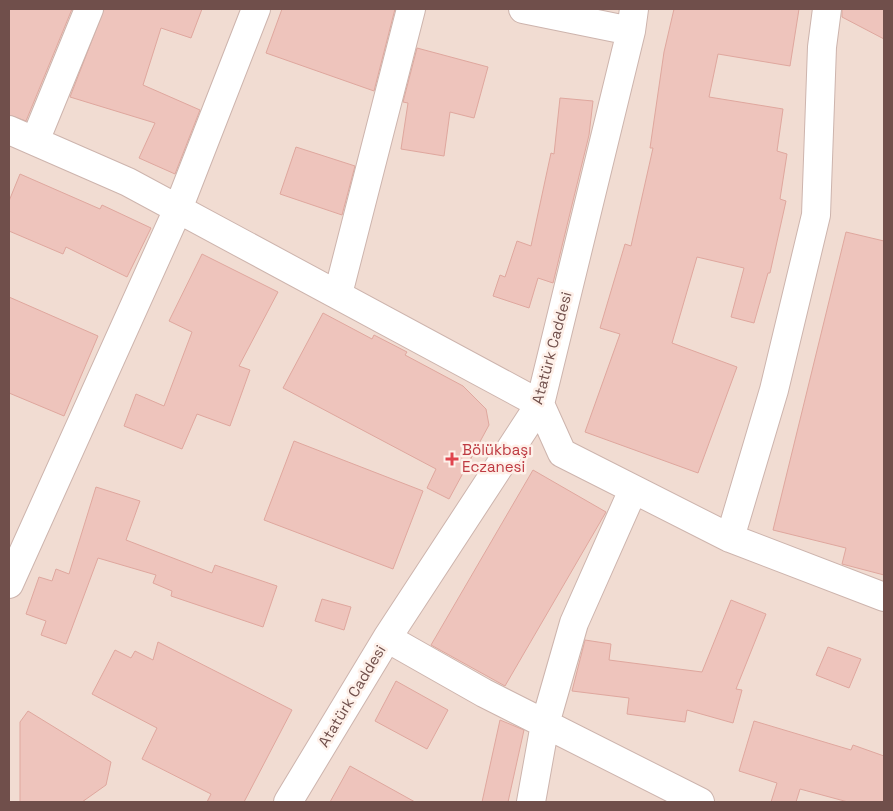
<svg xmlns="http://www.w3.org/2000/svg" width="893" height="811" font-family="'Space Grotesk',sans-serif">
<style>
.residential{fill:#f1dcd2}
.building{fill:#eec4bc;stroke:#dfa79e}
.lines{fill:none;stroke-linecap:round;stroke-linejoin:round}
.minor-casing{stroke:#cdb4ad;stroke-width:30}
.minor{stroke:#fff;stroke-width:28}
.health-dot{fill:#e0444e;stroke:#fef0e9;stroke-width:2}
.labels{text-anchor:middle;stroke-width:5;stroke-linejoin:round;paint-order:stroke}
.street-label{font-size:15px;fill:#704f4b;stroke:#fef0e9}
.health-label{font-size:15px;fill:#be3a42;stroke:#fef0e9;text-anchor:start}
</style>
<rect width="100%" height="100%" fill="#faece3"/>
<!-- residential -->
<path class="residential" d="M9,9H884V802H9Z"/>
<!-- building -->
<path class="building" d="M9,9H72L26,121L9,115Z
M104,9H202L191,38L161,28L143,85L200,110L175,174L139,158L155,123L70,97Z
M282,9H395L374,91L266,53Z
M674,9H799L790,66L718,54L709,97L783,109L777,151L787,154L780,199L786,201L770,273H768L754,323L731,317L744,268L697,257L672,343L737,367L698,473L585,432L620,334L600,328L625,244L631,246L653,148H650L664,52Z
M842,9H884V39L842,17Z
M417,48L488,67L474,118L450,112L444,156L401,149L408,103L403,102Z
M560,98L593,101L589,135L553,283L538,278L529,308L493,296L500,275L505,277L517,241L531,246L551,153L554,154Z
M296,147L355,166L342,215L280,194Z
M20,174L100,209L102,205L151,228L127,277L66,247L63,254L9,231V201Z
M846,232L884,241V575L842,564L846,548L773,530Z
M202,254L278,292L239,366L250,370L230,426L197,414L182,449L124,426L136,394L164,406L192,332L169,321Z
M9,297L98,336L64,416L9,393Z
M323,313L372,339L374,335L407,352L405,355L463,386L486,409L489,425L449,499L427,488L436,469L283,388Z
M294,441L423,491L393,569L264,520Z
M533,470L606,512L505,686L431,645Z
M96,487L140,501L126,540L212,573L215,565L277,586L263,627L171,596L172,591L153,583L156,575L98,558L66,644L41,635L46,621L26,614L39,577L52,581L56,569L69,574Z
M322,599L351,607L344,630L315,621Z
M731,600L766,614L736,689L742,690L733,723L687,710L685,722L627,714L629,698L572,691L585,640L611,644L609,660L702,672Z
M158,642L292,710L244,802H207L211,794L142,759L157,728L92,694L115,650L131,658L135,651L153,660Z
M828,647L861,659L849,688L816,675Z
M396,681L448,710L427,749L375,721Z
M28,711L111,762L106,785L82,802H20V722Z
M500,720L524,730L508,802H482Z
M754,721L851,750L853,745L884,756V802H848L800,789L796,802H771L777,783L739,771Z
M350,766L415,802H330Z"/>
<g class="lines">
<defs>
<path id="minor" d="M523,9L631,31
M9,130L128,182L540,404L562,453L730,538L884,597
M35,141L89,9
M338,294L411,9
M730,538L774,390L816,215L822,47L827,9
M9,584L178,209L256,9
M387,638L484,693L700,802
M288,802L387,638L540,404L631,31L634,9
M531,802L545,724L574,623L633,490"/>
</defs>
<!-- minor casing -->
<use href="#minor" class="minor-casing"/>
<!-- minor -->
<use href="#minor" class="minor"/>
</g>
<!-- markers -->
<path class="health-dot" d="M449.5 451.5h5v5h5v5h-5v5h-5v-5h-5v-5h5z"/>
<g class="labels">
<!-- street labels -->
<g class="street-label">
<text transform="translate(552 348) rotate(-75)" y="5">Atatürk Caddesi</text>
<text transform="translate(352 696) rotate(-59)" y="5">Atatürk Caddesi</text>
</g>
<!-- health labels -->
<g class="health-label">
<text x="462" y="455">Bölükbaşı<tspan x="462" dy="17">Eczanesi</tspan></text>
</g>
</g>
<!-- border -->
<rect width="893" height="811" fill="none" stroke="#704f4b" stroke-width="20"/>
</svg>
